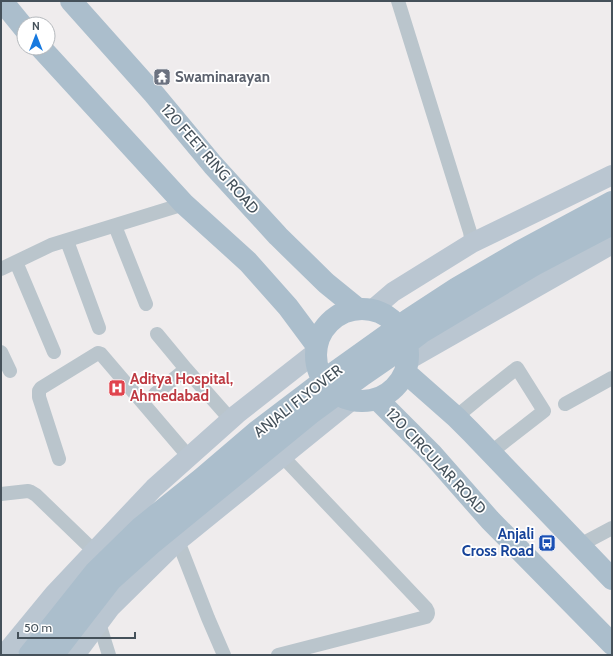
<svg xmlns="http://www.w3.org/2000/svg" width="613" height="656" font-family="Cabin,sans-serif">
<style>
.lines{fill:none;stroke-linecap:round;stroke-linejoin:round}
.street{stroke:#bac5cc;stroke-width:14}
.secondary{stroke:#bac6d1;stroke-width:20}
.primary{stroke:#abbecc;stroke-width:22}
.labels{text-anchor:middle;stroke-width:3.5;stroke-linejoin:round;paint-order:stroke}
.worship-label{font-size:15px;font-weight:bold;fill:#5b616d;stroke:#fff;text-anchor:start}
.street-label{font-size:15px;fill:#45515a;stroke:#fff}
.health-label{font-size:15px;font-weight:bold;fill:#be3a42;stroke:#fff;text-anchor:start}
.transit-label{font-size:15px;font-weight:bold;fill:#164399;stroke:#fff;text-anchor:end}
</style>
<rect width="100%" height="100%" fill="#efeced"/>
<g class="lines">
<!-- street -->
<path class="street" d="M398,1L470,232L472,243
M115,226L146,304
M67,241L99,328
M16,262L54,352
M1,269L51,245L184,204
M157,334L186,369L231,420
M1,352L10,371
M155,394L186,369
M565,404L612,378
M456,417L479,398L517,368L544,411L490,453
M59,459L39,397V391L41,388L98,353L101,354L189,457
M1,494L28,491L31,492L36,495L94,551
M178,541L208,618L224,655
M580,545L612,528
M99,623L109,655
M278,655L426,617C429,614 428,611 426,608L282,456"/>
<!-- secondary -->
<path class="secondary" d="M372,310L393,292L472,243L612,175
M408,360L612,244
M4,655L54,594L154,488L237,414L316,352
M75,655L110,608L178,541L352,400"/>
<!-- primary -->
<path class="primary" d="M2,1L24,28
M71,1L154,94L213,165L278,236L326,283L358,309
M41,48L184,204L248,262L288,307L317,346
M316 355a46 46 0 1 1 92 0a46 46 0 1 1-92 0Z
M405,372L456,417L471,432L612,579
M377,399L432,454L490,520L612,644
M29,655L95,572L140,528L201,479L256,432L331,375L408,320L457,288L519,252L612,202
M53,655L111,580L150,545L310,414L363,375L392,355L422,332L534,265L612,224"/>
</g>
<!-- icons -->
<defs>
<symbol id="temple-square" viewBox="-11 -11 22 22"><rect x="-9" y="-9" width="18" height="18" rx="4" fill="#6b7280" stroke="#fff"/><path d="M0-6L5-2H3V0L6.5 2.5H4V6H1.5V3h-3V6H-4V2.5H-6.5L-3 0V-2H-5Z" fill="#fff"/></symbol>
<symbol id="hospital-square" viewBox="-11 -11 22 22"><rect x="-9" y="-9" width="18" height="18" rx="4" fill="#e0444e" stroke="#fff"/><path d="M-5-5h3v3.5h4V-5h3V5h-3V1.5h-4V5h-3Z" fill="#fff"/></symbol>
<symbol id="bus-square" viewBox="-11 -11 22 22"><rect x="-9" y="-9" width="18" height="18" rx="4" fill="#1a4fb4" stroke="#fff"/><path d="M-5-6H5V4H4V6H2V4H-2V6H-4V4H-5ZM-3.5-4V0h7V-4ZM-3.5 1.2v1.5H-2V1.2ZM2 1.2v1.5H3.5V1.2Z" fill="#fff"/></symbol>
</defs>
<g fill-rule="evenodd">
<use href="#temple-square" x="152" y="67" width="20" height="20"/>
<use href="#hospital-square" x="107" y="378" width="20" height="20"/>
<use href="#bus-square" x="537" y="533" width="20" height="20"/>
</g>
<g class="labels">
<!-- worship labels -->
<g class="worship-label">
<text x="175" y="82">Swaminarayan</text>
</g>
<!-- street labels -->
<g class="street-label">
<text transform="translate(210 159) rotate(49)" y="5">120 FEET RING ROAD</text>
<text transform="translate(298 401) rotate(-38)" y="5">ANJALI FLYOVER</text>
<text transform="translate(436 461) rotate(47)" y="5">120 CIRCULAR ROAD</text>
</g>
<!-- health labels -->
<g class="health-label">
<text x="130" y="384">Aditya Hospital,<tspan x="130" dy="17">Ahmedabad</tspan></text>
</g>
<!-- transit labels -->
<g class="transit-label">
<text x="534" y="539">Anjali<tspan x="534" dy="17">Cross Road</tspan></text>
</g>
</g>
<!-- border -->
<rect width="613" height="656" fill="none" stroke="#45515a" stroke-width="4"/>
<!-- north arrow -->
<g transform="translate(36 36)"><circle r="19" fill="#ffffff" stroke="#b5b9bd"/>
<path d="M0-3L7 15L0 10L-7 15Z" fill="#1779df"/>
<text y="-6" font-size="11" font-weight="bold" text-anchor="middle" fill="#45515a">N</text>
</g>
<!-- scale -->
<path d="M18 632v6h117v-6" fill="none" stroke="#45515a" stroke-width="2"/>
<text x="24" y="632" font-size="12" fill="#45515a" stroke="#ffffff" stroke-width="3" paint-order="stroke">50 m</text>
</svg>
